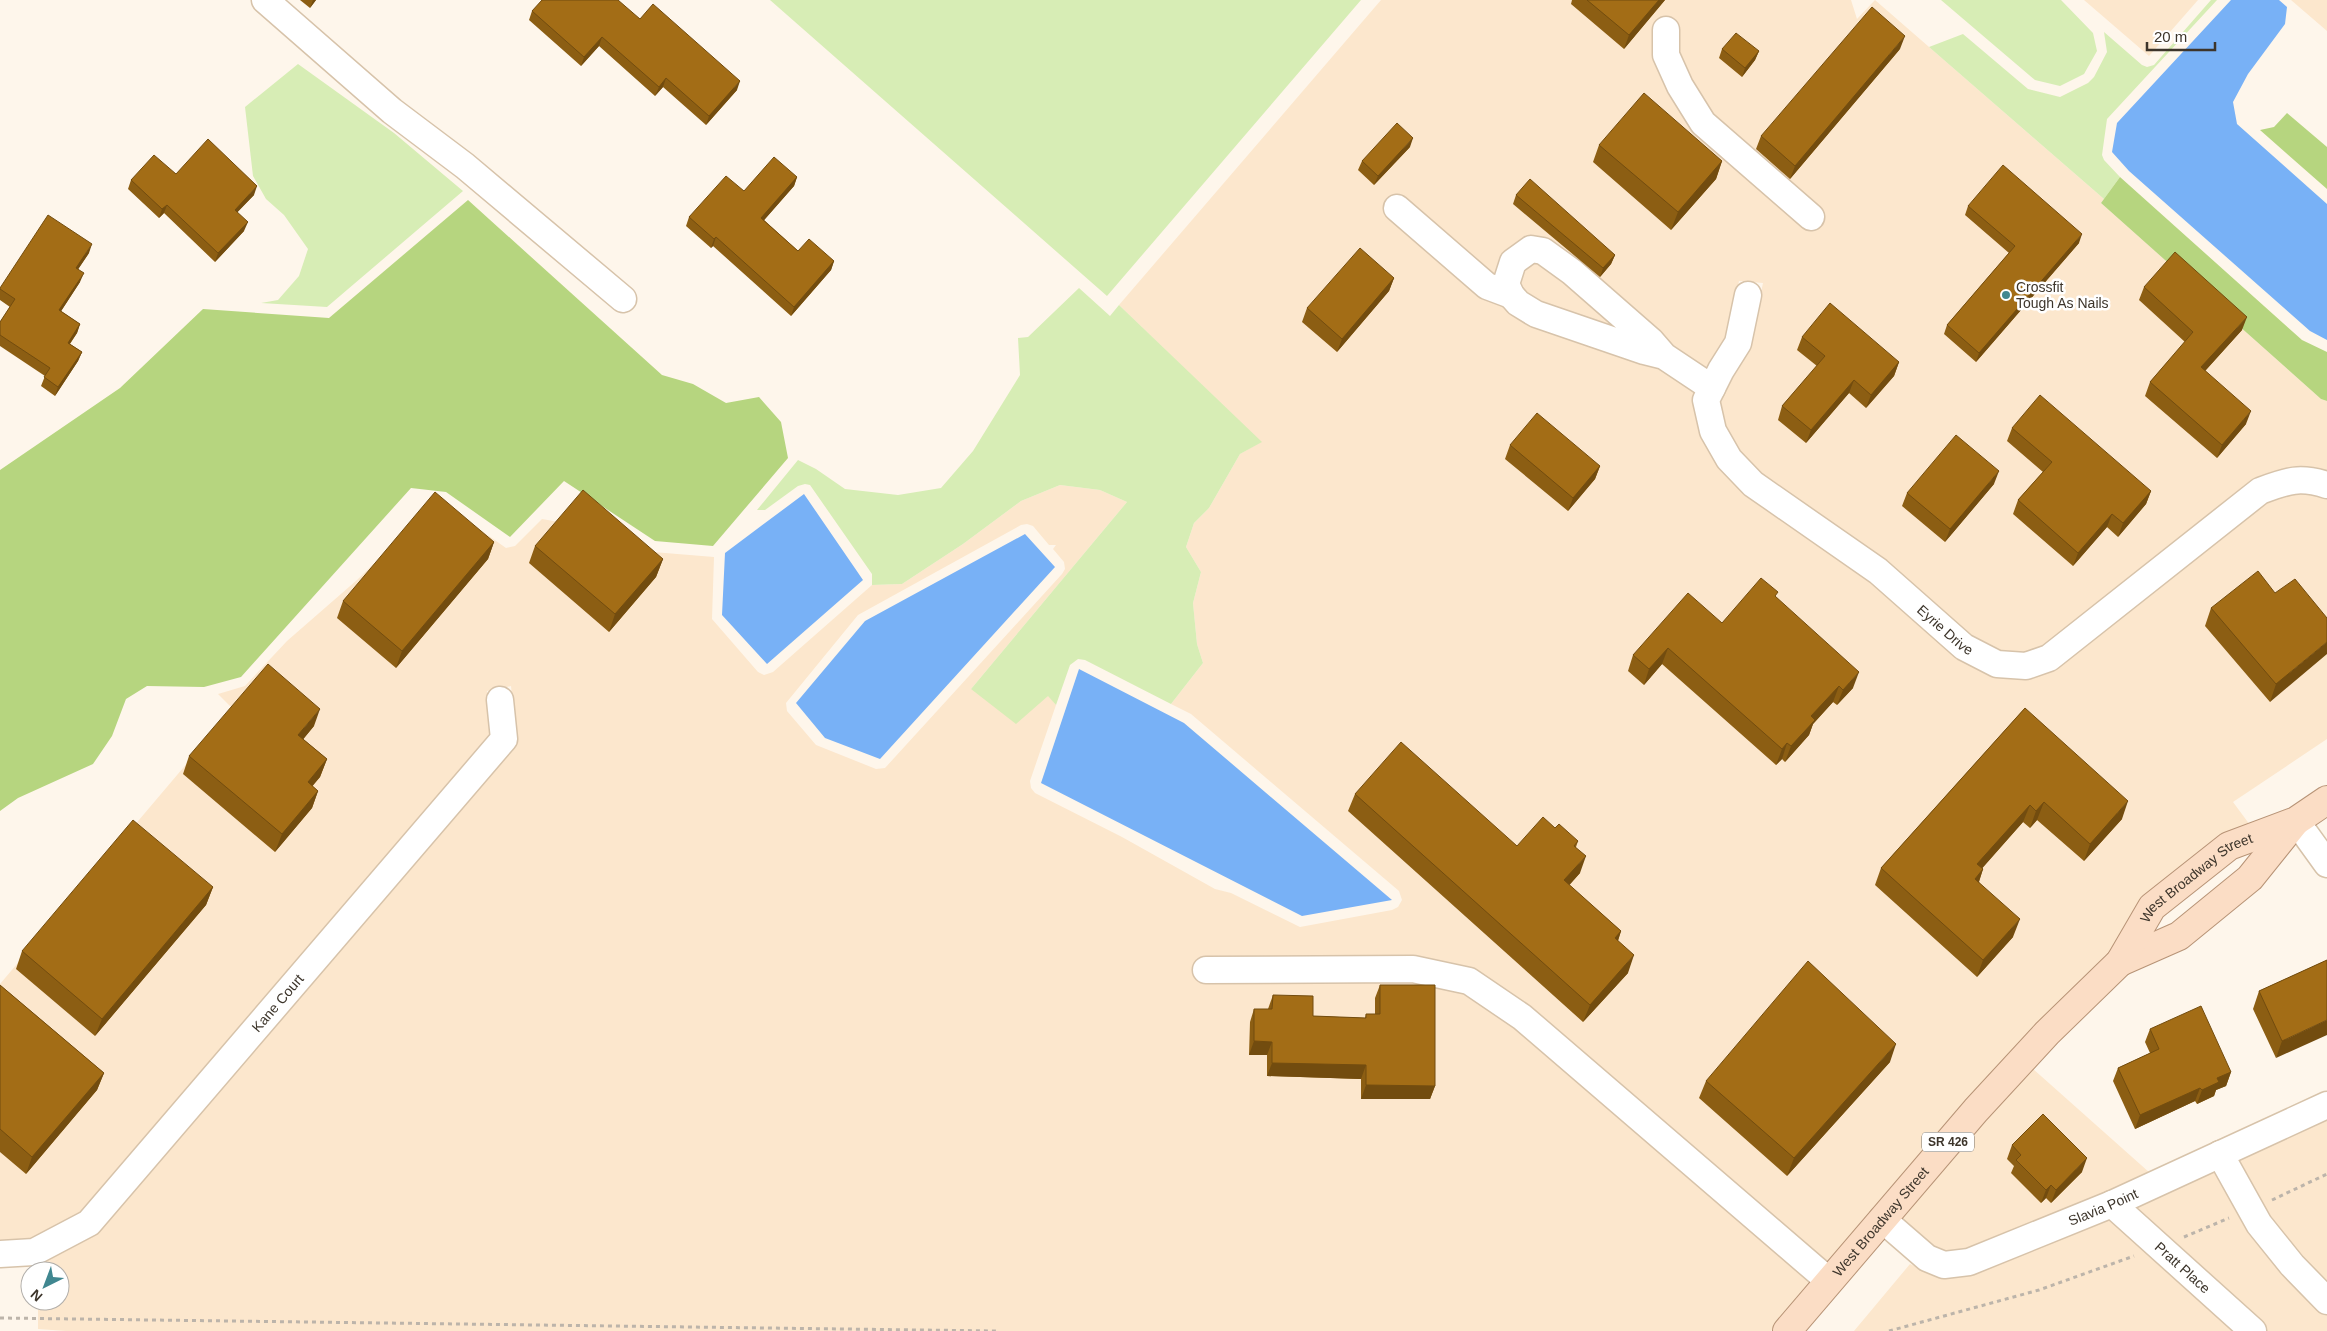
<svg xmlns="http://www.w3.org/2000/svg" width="2327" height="1331" font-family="Helvetica,sans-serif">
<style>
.built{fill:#fce7cd;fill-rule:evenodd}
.green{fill:#d7edb5}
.forest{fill:#b6d57f}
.water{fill:#78b1f6}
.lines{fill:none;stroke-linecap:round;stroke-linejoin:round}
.minor-casing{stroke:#d7c3aa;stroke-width:29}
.major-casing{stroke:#b79376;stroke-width:30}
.path{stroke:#bcb4aa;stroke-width:3;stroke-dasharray:4 4;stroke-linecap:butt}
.minor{stroke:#fff;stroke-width:26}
.major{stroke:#fbddc5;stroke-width:28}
.wall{fill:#8c5e13}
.shaded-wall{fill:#724c0f}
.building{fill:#a36d16;stroke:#724c0f}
.poi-dot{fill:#408790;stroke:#fff;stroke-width:2}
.labels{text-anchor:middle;stroke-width:5;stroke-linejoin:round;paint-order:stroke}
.shield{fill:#fff;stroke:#77726b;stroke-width:1}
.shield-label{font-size:12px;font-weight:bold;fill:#3d352b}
.poi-label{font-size:14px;fill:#3d352b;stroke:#fff;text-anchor:start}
.street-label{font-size:14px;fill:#3d352b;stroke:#fff}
</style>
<rect width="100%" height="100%" fill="#fef6eb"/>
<!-- built -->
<path class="built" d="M1381,0H1851L1857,19L1875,0L2104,199L2101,203L2321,399L2327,401V472L2314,467H2291L2253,482L2045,647L2026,653L2001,652L1972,636L1885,560L1762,475L1739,451L1724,425L1719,401L1750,344L1763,283L1739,281L1727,340L1694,405L1702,438L1718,466L1869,581L1956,657L1990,675L2024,678L2265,502L2290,492H2306L2327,499V739L2233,802L2250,825L2112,953L2104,956L2105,960L1830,1262L1771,1331H66L38,1329V1301H60V1271H38L39,1263L516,736L511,686L487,691L491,736L82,1213L32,1240L0,1241V984L233,709L218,694L245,686L287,641L357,580L411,527L441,502L506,548L515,546L542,519L587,527L653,552L714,557L712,619L758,672L764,675L773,672L872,585L902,584L963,544L1021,501L1060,485L1100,490L1127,502L971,689L1048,695L1056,705L1030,781L1031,788L1035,793L1122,837L1215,889L1231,893L1300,927L1392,910L1398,907L1402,900L1399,891L1191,714L1171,704L1203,663L1197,644L1193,603L1201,572L1186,547L1194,523L1209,508L1240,454L1261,442L1119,305ZM1027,524L1033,526L1049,545H1056L1053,549L1064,562L1065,569L1062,574L885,768L876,769L816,745L787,711L786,703L858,615L1021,525Z
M2084,0H2198L2149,56Z
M2291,0H2327V31Z
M2031,1067L2150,1173L1967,1250L1947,1252L1934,1247L1899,1217Z
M2327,1118V1331H1854L1910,1264L1938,1277Z"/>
<!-- green -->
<path class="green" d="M770,0H1361L1107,296Z
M1941,0H2061L2093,33L2097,51L2084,74L2060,86L2035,80Z
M2211,0H2217L2107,119L2102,155L2104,160L2120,177L2104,199L1929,47L1963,34L2028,89L2060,97L2088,83L2094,77L2107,52L2104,32L2142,65L2147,67L2154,65Z
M298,64L394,133L463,191L327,307L261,303L278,300L299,276L308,249L284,215L266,199L253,176L245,107Z
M1079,288L1110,316L1119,305L1262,442L1240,454L1209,508L1194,523L1186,547L1201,572L1193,603L1197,644L1203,663L1171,704L1085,660L1078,659L1070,665L1056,705L1048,696L1016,724L971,689L1127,502L1100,490L1060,485L1021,501L963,544L902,584L872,585V574L810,485L805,484L798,486L765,510H757L798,460L816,469L845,489L898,495L941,488L973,451L1020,375L1018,338L1028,337Z"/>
<!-- forest -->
<path class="forest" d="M2287,113L2327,147V189L2260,130L2274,127Z
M2120,177L2302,340L2327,352V401L2321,399L2101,203Z
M468,200L662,375L693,384L726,403L759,397L781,422L788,458L713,546L655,541L564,481L510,537L446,492L411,488L241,677L204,687L147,686L126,699L112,736L93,764L18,798L0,811V470L120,388L203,309L329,318Z"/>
<!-- water -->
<path class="water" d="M2231,0H2279L2287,7L2285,24L2248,74L2233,102L2237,124L2327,204V340L2310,331L2129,171L2112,152L2117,123Z
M804,494L863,580L767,664L722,615L725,553Z
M1025,534L1055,567L880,759L825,738L796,703L865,621Z
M1079,669L1184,723L1392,900L1302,916L1041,783Z"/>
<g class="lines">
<defs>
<g id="minor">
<path d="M265,0L392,111L465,166L623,299"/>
<path d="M1666,30V55L1680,86L1703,123L1811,217"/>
<path d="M1397,208L1487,286L1511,295"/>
<path id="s1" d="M1748,295L1738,343L1721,370L1706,400L1713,431L1729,459L1753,484L1878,571L1964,647L1997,664L2026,666L2049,658L2260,491C2287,481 2299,476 2327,485"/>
<path d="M1664,356L1644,351L1536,314L1518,303L1511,295L1506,284L1513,262L1531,249L1543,251L1572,272L1651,341L1664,356L1712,388"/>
<path d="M2296,821L2327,864"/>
<path d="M1206,970L1413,969L1469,981L1522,1017L1829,1281"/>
<path d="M2220,1154L2259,1224L2292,1265L2327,1301"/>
<path id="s2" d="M2112,1204L2253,1331"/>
<path id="s3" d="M1882,1219L1927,1258L1944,1265L1969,1262L2112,1204L2327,1105"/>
<path id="s4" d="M0,1254L34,1252L89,1223L504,739L500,700"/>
</g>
<g id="major">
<path d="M2120,962L2179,936L2250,878L2295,822"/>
<path id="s5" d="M1787,1331L1976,1110L2047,1033L2120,962L2152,907L2229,846L2296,821L2327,800"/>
</g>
</defs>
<!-- minor casing -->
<use href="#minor" class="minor-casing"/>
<!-- major casing -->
<use href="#major" class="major-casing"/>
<!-- path -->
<path class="path" d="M2272,1200L2327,1174
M2184,1237L2229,1218
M0,1318L997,1331
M1889,1331L2039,1290L2134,1256"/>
<!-- minor -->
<use href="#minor" class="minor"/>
<!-- major -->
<use href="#major" class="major"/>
</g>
<!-- wall -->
<path class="wall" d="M300,0H316L310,8Z
M1572,0H1665L1624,49L1571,4Z
M532,11L640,19L737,90L706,125L663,87L655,96L599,46L581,66L529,20Z
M1722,49L1759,51L1755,60L1742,77L1719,58Z
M1900,49L1790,179L1756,149L1761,136Z
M1599,145L1722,161L1716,179L1671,230L1593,162Z
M1410,147L1374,185L1358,170L1362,161Z
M176,174L254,195L237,212L244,231L215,262L164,213L159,218L128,189L131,180Z
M797,177L794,186L764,220L798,251L834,261L831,270L791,316L713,246L711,248L686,226L689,217L744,191Z
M1516,195L1615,255L1611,264L1600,277L1513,204Z
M1968,206L2079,243L1976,362L1944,334L1947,325L2009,253L1965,215Z
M89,253L78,269L80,282L61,311L80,324L77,333L70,344L82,352L78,361L55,396L41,386L45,376L0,346V322L10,307L0,300V288Z
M1394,278L1389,291L1337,352L1302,322L1307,308Z
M2144,287L2242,330L2205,371L2246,424L2217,458L2145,396L2150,382L2185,342L2139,300Z
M1802,337L1899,362L1894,376L1866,408L1849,393L1806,443L1778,420L1782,406L1817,366L1797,350Z
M2012,428L2151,491L2146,504L2118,537L2107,527L2073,566L2013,514L2018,500L2043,472L2007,441Z
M1510,445L1600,466L1595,479L1568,511L1505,459Z
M1994,484L1945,542L1902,506L1907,493Z
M494,542L488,559L396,668L337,618L343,601Z
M535,546L663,559L656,577L609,632L529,563Z
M2275,593L2327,618L2270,702L2205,626L2211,608Z
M1776,597L1853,688L1837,705L1833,702L1813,724L1809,735L1785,762L1782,759L1776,765L1662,664L1644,685L1628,671L1633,655L1722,623Z
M2025,708L2122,819L2084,861L2037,820L2030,828L2023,822L1982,868L1983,869L1979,882L2013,937L1977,977L1875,885L1881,868Z
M314,726L303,739L327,759L320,777L312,786L318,791L312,808L275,852L183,774L189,756Z
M1355,794L1517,846L1555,828L1578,841L1576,847L1580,873L1569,885L1621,931L1618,941L1628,973L1583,1022L1348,811Z
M213,887L206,905L95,1036L16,969L22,951Z
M2327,960L2276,1058L2253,1009L2259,991Z
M0,985L104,1073L97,1090L26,1174L0,1152Z
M1380,985L1435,1086L1430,1099H1361V1079L1267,1076V1055H1249L1250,1022L1254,1009H1268L1273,995L1313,1016L1365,1018L1366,1014H1375V998Z
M2150,1029L2231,1072L2226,1086L2216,1090L2214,1096L2197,1104L2195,1101L2135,1129L2113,1081L2118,1068L2150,1053L2145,1042Z
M1890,1062L1787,1176L1699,1098L1706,1081Z
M2012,1145L2082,1172L2051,1203L2046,1198L2041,1203L2011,1173L2014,1166L2007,1159Z"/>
<!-- shaded-wall -->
<path class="shaded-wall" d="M313,0H316L310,8Z
M1659,0H1665L1624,49L1629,35Z
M1905,36L1900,49L1790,179L1795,166Z
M602,37L599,46L581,66L584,57Z
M1759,51L1755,60L1742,77L1745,68Z
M666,78L663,87L655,96L659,87Z
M740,81L737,90L706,125L709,116Z
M1413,138L1410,147L1374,185L1378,176Z
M1722,161L1716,179L1671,230L1678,212Z
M797,177L794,186L758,227L761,218Z
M257,186L254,195L231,219L235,210Z
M167,205L164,213L159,218L162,209Z
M248,222L244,231L215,262L218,253Z
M2082,234L2079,243L1976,362L1979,353Z
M716,237L713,246L711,248L714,239Z
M92,244L89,253L73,277L76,268Z
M1615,255L1611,264L1600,277L1603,268Z
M834,261L831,270L791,316L794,307Z
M84,273L80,282L56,319L59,310Z
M1394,278L1389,291L1337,352L1342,339Z
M2247,317L2242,330L2196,381L2201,367Z
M80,324L77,333L64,352L68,343Z
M82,352L78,361L55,396L58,387Z
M1899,362L1894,376L1866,408L1871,395Z
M1854,380L1849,393L1806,443L1811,430Z
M2251,411L2246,424L2217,458L2222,445Z
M1600,466L1595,479L1568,511L1573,498Z
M1999,471L1994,484L1945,542L1950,529Z
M2151,491L2146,504L2118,537L2123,523Z
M2112,514L2107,527L2073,566L2078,553Z
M494,542L488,559L396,668L402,651Z
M663,559L656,577L609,632L615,614Z
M2327,642V654L2270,702L2276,684Z
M1668,648L1662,664L1644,685L1649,669Z
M1859,672L1853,688L1837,705L1843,690Z
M1839,686L1833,702L1813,724L1809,735L1785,762L1791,746L1811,716Z
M320,709L314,726L292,753L298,735Z
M1787,743L1782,759L1776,765L1782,749Z
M327,759L320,777L301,800L308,782Z
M318,791L312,808L275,852L282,834Z
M2128,801L2122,819L2084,861L2090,844Z
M2044,802L2037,820L2030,828L2036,811Z
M2030,805L2023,822L1971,881L1977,864Z
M1586,856L1580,873L1558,898L1564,880Z
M1983,869L1977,887L1975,879Z
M213,887L206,905L95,1036L102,1019Z
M2020,919L2013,937L1977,977L1983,960Z
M1621,931L1615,949V938Z
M1634,955L1628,973L1583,1022L1590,1005Z
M2327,1020V1035L2276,1058L2282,1041Z
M1254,1041L1272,1042L1267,1055H1249Z
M1896,1044L1890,1062L1787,1176L1794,1158Z
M1272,1063L1366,1065L1361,1079L1267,1076Z
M2231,1072L2226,1086L2216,1090L2214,1096L2197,1104L2202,1090L2217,1078Z
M104,1073L97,1090L26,1174L32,1157Z
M1366,1085L1435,1086L1430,1099H1361Z
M2200,1088L2195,1101L2135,1129L2140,1115Z
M2087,1158L2082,1172L2051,1203L2056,1190Z
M2051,1185L2046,1198L2041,1203L2046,1190Z"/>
<!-- building -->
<path class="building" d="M542,0H618L640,19L653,4L740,81L709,116L666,78L659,87L602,37L584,57L532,11Z
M1587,0H1659L1629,35Z
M1872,7L1905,36L1795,166L1761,136Z
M1736,33L1759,51L1745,68L1722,49Z
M1644,93L1722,161L1678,212L1599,145Z
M1397,123L1413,138L1378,176L1362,161Z
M208,139L257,186L235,210L248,222L218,253L167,205L162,209L131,180L154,155L176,174Z
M774,157L797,177L761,218L798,251L809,239L834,261L794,307L716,237L714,239L689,217L726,176L744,191Z
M2003,165L2082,234L1979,353L1947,325L2015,246L1968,206Z
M1530,179L1615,255L1603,268L1516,195Z
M48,215L92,244L76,268L84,273L59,310L80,324L68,343L82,352L58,387L44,377L50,368L0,335V322L15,299L0,289V288Z
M1360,248L1394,278L1342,339L1307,308Z
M2175,252L2247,317L2201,367L2251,411L2222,445L2150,382L2193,332L2144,287Z
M1830,303L1899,362L1871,395L1854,380L1811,430L1782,406L1825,356L1802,337Z
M2040,395L2151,491L2123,523L2112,514L2078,553L2018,500L2052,462L2012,428Z
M1537,413L1600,466L1573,498L1510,445Z
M1956,435L1999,471L1950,529L1907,493Z
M583,490L663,559L615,614L535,546Z
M435,492L494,542L402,651L343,601Z
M2258,571L2275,593L2295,579L2327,618V642L2276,684L2211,608Z
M1761,578L1778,592L1775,596L1859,672L1843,690L1839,686L1811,716L1815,720L1791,746L1787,743L1782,749L1668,648L1649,669L1633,655L1688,593L1722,623Z
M268,664L320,709L298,735L327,759L308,782L318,791L282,834L189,756Z
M2025,708L2128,801L2090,844L2044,802L2036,811L2030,805L1977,864L1983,869L1975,879L2020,919L1983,960L1881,868Z
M1401,742L1517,846L1543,817L1555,828L1559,824L1578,841L1574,846L1586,856L1564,880L1621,931L1615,938L1634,955L1590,1005L1355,794Z
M133,820L213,887L102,1019L22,951Z
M2327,960V1020L2282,1041L2259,991Z
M1808,961L1896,1044L1794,1158L1706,1081Z
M0,985L104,1073L32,1157L0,1129Z
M1380,985H1435V1086L1366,1085V1065L1272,1063V1042L1254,1041V1009H1272L1273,995L1313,996V1016L1366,1018V1014H1380Z
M2201,1006L2231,1072L2217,1078L2219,1082L2202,1090L2200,1088L2140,1115L2118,1068L2159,1049L2150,1029Z
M2043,1114L2087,1158L2056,1190L2051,1185L2046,1190L2016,1160L2021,1155L2012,1145Z"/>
<!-- markers -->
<circle class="poi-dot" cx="2006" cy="295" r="5"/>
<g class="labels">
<!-- shield labels -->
<rect class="shield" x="1922" y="1132.5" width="52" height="19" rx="4"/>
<g class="shield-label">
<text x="1948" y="1146">SR 426</text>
</g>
<!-- poi labels -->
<g class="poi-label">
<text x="2016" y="292">Crossfit<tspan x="2016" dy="16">Tough As Nails</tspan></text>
</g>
<!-- street labels -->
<g class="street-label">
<text dy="5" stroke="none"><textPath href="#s1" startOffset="455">Eyrie Drive</textPath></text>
<text dy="5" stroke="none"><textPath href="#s5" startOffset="614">West Broadway Street</textPath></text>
<text dy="5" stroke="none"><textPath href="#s4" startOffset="386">Kane Court</textPath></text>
<text dy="5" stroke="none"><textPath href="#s3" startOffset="248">Slavia Point</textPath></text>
<text dy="5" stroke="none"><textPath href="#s5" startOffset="144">West Broadway Street</textPath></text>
<text dy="5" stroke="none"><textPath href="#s2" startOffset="95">Pratt Place</textPath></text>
</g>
</g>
<!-- north arrow -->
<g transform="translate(45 1286) rotate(222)"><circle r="24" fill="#ffffff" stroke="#b1aeaa"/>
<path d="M0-4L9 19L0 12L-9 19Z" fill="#408790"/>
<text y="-8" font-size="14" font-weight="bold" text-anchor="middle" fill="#3d352b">N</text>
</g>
<!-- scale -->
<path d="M2147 42v8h68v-8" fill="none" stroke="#3d352b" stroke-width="2.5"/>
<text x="2154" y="42" font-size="15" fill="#3d352b" stroke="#ffffff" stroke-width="4" paint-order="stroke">20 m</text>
</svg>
